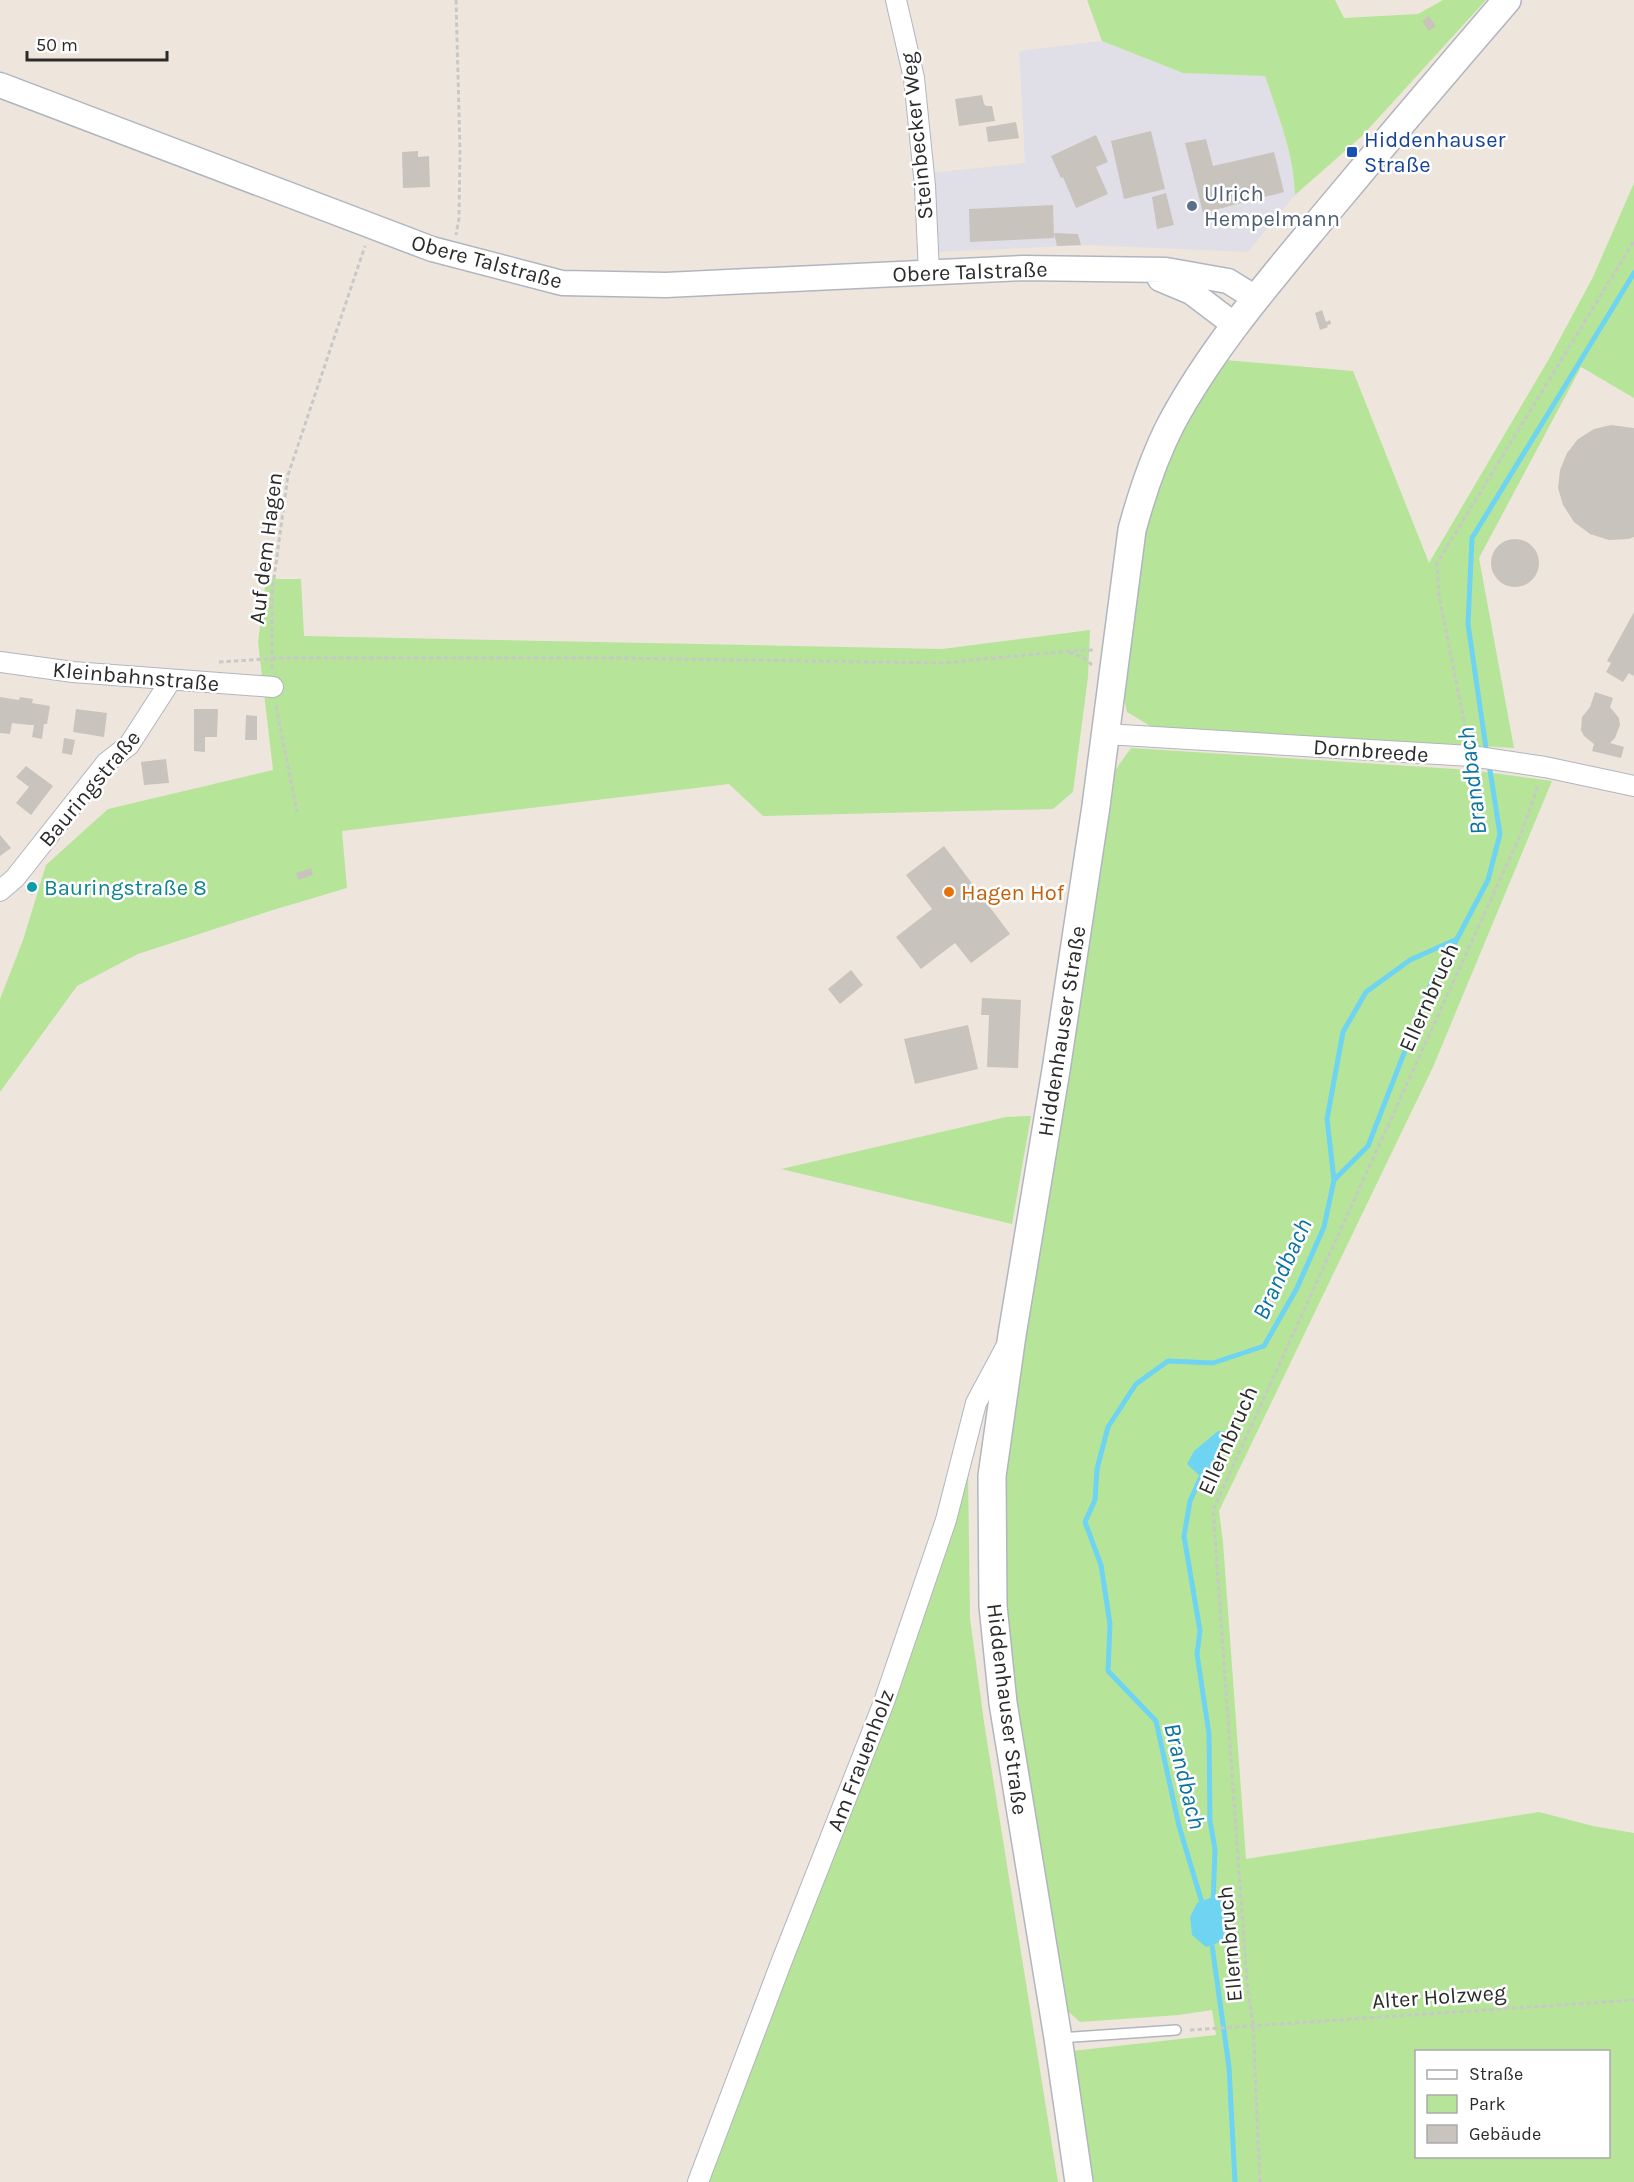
<svg xmlns="http://www.w3.org/2000/svg" width="1634" height="2182" font-family="Karla,sans-serif">
<style>
.industrial{fill:#e0dee6}
.green{fill:#b6e599;fill-rule:evenodd}
.water{fill:#6ed4f2}
.lines{fill:none;stroke-linecap:round;stroke-linejoin:round}
.stream{stroke:#6ed4f2;stroke-width:5}
.building{fill:#c9c3bd}
.service-casing{stroke:#b1b5bf;stroke-width:12}
.minor-casing{stroke:#b1b5bf;stroke-width:22}
.tertiary-casing{stroke:#b1b5bf;stroke-width:27}
.secondary-casing{stroke:#b1b5bf;stroke-width:30}
.path{stroke:#c8c8c8;stroke-width:3;stroke-dasharray:4.5 3;stroke-linecap:butt}
.service{stroke:#fff;stroke-width:9}
.minor{stroke:#fff;stroke-width:20}
.tertiary{stroke:#fff;stroke-width:24}
.secondary{stroke:#fff;stroke-width:27}
.transit-dot{fill:#1a4fb4;stroke:#fff;stroke-width:2}
.service-dot{fill:#5c6f8a;stroke:#fff;stroke-width:2}
.culture-dot{fill:#0f9aa8;stroke:#fff;stroke-width:2}
.food-dot{fill:#e8710a;stroke:#fff;stroke-width:2}
.labels{text-anchor:middle;stroke-width:5;stroke-linejoin:round;paint-order:stroke}
.street-label{font-size:22px;fill:#2b2b2b;stroke:#fff}
.transit-label{font-size:22px;fill:#164399;stroke:#fff;text-anchor:start}
.service-label{font-size:22px;fill:#4e5e75;stroke:#fff;text-anchor:start}
.culture-label{font-size:22px;fill:#0d838f;stroke:#fff;text-anchor:start}
.food-label{font-size:22px;fill:#c56008;stroke:#fff;text-anchor:start}
.water-label{font-size:24px;font-style:italic;fill:#0a73a1;stroke:#fff}
</style>
<rect width="100%" height="100%" fill="#eee6dd"/>
<!-- industrial -->
<path class="industrial" d="M1102,41L1183,73L1265,76L1285,135L1295,182V195L1248,252L1088,245L936,252L930,173L1025,163L1019,51Z"/>
<!-- green -->
<path class="green" d="M1087,0H1335L1344,18L1418,14L1443,0H1486L1362,136L1295,195C1294,154 1278,115 1265,76L1183,73L1102,41Z
M1634,183V398L1581,367L1479,558L1514,748L1152,727L1127,712L1122,690L1146,520L1156,483L1184,424L1225,360L1353,371L1429,563L1550,357L1593,277Z
M266,579H301L304,636L942,649L1090,630L1088,677L1073,792L1053,809L763,816L729,784L342,831L347,888L273,910L138,954L77,986L0,1092V999L23,940L46,865L108,809L273,770L258,642Z
M1131,748L1471,770L1552,781L1433,1067L1219,1511L1223,1542L1246,1859L1539,1812L1593,1826L1634,1833V2182H1089L1072,2051L1216,2035L1212,2010L1179,2015L1080,2022L1061,2005L1028,1787L1003,1593L1002,1463L1111,776ZM1416,2052H1608V2156H1416Z
M1031,1116L1012,1224L781,1169L1006,1117Z
M968,1469L970,1618L984,1722L1058,2182H704L893,1705Z"/>
<!-- water -->
<path class="water" d="M1218,1431L1230,1432L1217,1467L1201,1477L1187,1464L1194,1451Z
M1210,1898H1221L1229,1915V1939L1206,1947L1192,1935L1190,1917L1197,1903Z"/>
<g class="lines">
<!-- stream -->
<path class="stream" d="M1487,755L1468,624L1472,538L1634,273
M1334,1180L1368,1146L1432,981L1456,941
M1201,1477L1190,1501L1184,1536L1200,1631L1197,1654L1209,1734L1210,1821L1215,1849L1213,1904
M1203,1906L1179,1826L1156,1721L1108,1671L1110,1624L1101,1565L1085,1522L1095,1500L1097,1469L1108,1427L1136,1384L1168,1361L1213,1363L1264,1346L1297,1288L1324,1227L1334,1180L1327,1119L1343,1032L1366,992L1410,960L1457,939L1488,880L1500,834L1489,764
M1211,1938L1229,2067L1235,2182"/>
</g>
<!-- building -->
<path class="building" d="M1429,16L1436,26L1429,31L1422,21Z
M982,95L984,104L986,106H992L995,121L959,126L955,99Z
M1016,122L1019,138L988,142L986,127Z
M1151,131L1165,189L1124,199L1111,141Z
M1096,135L1108,162L1096,167L1108,194L1076,208L1063,177L1061,178L1051,156Z
M1206,139L1213,166L1274,152L1284,192L1203,213L1185,143Z
M418,151V157L429,156L430,187L403,188L402,152Z
M1166,193L1174,225L1157,229L1152,197Z
M1053,205L1054,238L970,242L969,209Z
M1054,233L1078,234L1081,245L1057,246Z
M1322,310L1326,322L1330,320L1331,324L1327,325L1328,327L1320,330L1315,313Z
M1611,425L1634,428V537L1629,539L1609,540L1590,534L1574,522L1563,505L1558,488L1560,470L1567,453L1578,439L1594,429Z
M1491 563a24 24 0 1 1 48 0a24 24 0 1 1-48 0Z
M1634,612V674L1633,676L1629,673L1623,682L1606,672L1611,663L1607,661Z
M1595,692L1613,698L1610,707L1619,718L1620,725L1615,738L1610,743L1624,747L1621,758L1592,751L1594,744L1584,736L1581,730L1582,717L1590,707Z
M0,697L19,700L20,697L33,699L32,703L50,706L47,724H44L42,739L32,737L34,725H29L12,723L10,734L0,733Z
M76,709L107,713L104,737L73,732Z
M194,709H218L217,737H205V752L194,751Z
M246,715L257,716V740H245Z
M64,738L75,740L72,755L62,753Z
M166,759L169,783L144,785L141,762Z
M26,766L53,786L31,815L16,803L29,787L16,777Z
M0,835L11,848L0,856Z
M944,846L1010,934L971,963L955,943L921,969L896,937L932,909L906,875Z
M311,868L313,875L298,880L296,873Z
M33,880L40,885L32,895L25,890Z
M851,970L863,985L840,1004L828,989Z
M982,998L1021,1000L1018,1068L987,1067L989,1015H981Z
M968,1025L978,1069L915,1084L904,1039Z"/>
<g class="lines">
<defs>
<path id="service" d="M1059,2038L1176,2030"/>
<path id="minor" d="M896,0L914,78L925,186L929,272
M0,662L73,672L273,687
M1105,734L1471,756L1545,767L1634,786
M0,891L15,878L106,763L129,745L171,680
M698,2182L781,1963L884,1702L946,1520L976,1403L1006,1347"/>
<path id="tertiary" d="M0,85L432,249L562,283L666,285L1024,268L1166,270L1228,281L1257,299
M1160,279L1191,292L1236,326"/>
<path id="secondary" d="M1079,2182L1058,2038L1003,1703L993,1606L992,1476L1012,1335L1056,1070L1096,806L1132,530C1142,493 1154,457 1171,424C1211,349 1268,283 1322,218C1383,145 1445,72 1507,0"/>
</defs>
<!-- service casing -->
<use href="#service" class="service-casing"/>
<!-- minor casing -->
<use href="#minor" class="minor-casing"/>
<!-- tertiary casing -->
<use href="#tertiary" class="tertiary-casing"/>
<!-- secondary casing -->
<use href="#secondary" class="secondary-casing"/>
<!-- path -->
<path class="path" d="M456,0L460,151L459,218L456,235
M1069,652L1084,658L1092,665
M219,662L281,658H614L942,663L1068,651L1094,650
M272,669V593L288,475L365,246
M276,706L297,812
M1467,736L1439,596L1437,563L1634,241
M1190,2030L1634,2000
M1260,2182L1253,2024L1247,1982L1213,1510L1522,831L1538,785"/>
<!-- service -->
<use href="#service" class="service"/>
<!-- minor -->
<use href="#minor" class="minor"/>
<!-- tertiary -->
<use href="#tertiary" class="tertiary"/>
<!-- secondary -->
<use href="#secondary" class="secondary"/>
</g>
<!-- markers -->
<rect class="transit-dot" x="1346" y="146" width="12" height="12" rx="3"/>
<circle class="service-dot" cx="1192" cy="206" r="6"/>
<circle class="culture-dot" cx="32" cy="887" r="6"/>
<circle class="food-dot" cx="949" cy="892" r="6"/>
<g class="labels">
<!-- street labels -->
<g class="street-label">
<text transform="translate(916 136) rotate(-96)" y="8">Steinbecker Weg</text>
<text transform="translate(487 261) rotate(15)" y="8">Obere Talstraße</text>
<text transform="translate(970 271) rotate(-2)" y="8">Obere Talstraße</text>
<text transform="translate(265 548) rotate(-83)" y="8">Auf dem Hagen</text>
<text transform="translate(136 676) rotate(5)" y="8">Kleinbahnstraße</text>
<text transform="translate(1371 750) rotate(4)" y="8">Dornbreede</text>
<text transform="translate(89 788) rotate(-50)" y="8">Bauringstraße</text>
<text transform="translate(1428 997) rotate(-66)" y="8">Ellernbruch</text>
<text transform="translate(1061 1031) rotate(-81)" y="8">Hiddenhauser Straße</text>
<text transform="translate(1227 1440) rotate(-66)" y="8">Ellernbruch</text>
<text transform="translate(1008 1709) rotate(83)" y="8">Hiddenhauser Straße</text>
<text transform="translate(860 1760) rotate(-69)" y="8">Am Frauenholz</text>
<text transform="translate(1229 1944) rotate(-95)" y="8">Ellernbruch</text>
<text transform="translate(1439 1996) rotate(-4)" y="8">Alter Holzweg</text>
</g>
<!-- transit labels -->
<g class="transit-label">
<text x="1364" y="147">Hiddenhauser<tspan x="1364" dy="25">Straße</tspan></text>
</g>
<!-- service labels -->
<g class="service-label">
<text x="1204" y="201">Ulrich<tspan x="1204" dy="25">Hempelmann</tspan></text>
</g>
<!-- culture labels -->
<g class="culture-label">
<text x="44" y="895">Bauringstraße 8</text>
</g>
<!-- food labels -->
<g class="food-label">
<text x="961" y="900">Hagen Hof</text>
</g>
<!-- water labels -->
<g class="water-label">
<text transform="translate(1472 781) rotate(-97)" y="8">Brandbach</text>
<text transform="translate(1282 1269) rotate(-65)" y="8">Brandbach</text>
<text transform="translate(1185 1776) rotate(76)" y="8">Brandbach</text>
</g>
</g>
<!-- legend -->
<rect x="1415" y="2050" width="195" height="108" fill="#ffffff" stroke="#aaaaaa" stroke-width="1.5"/>
<rect x="1427" y="2070" width="30" height="9" fill="#ffffff" stroke="#aaaaaa" stroke-width="1.5"/>
<text x="1469" y="2080" font-size="18" fill="#2b2b2b">Straße</text>
<rect x="1427" y="2095" width="30" height="18" fill="#b6e599" stroke="#aaaaaa" stroke-width="1.5"/>
<text x="1469" y="2110" font-size="18" fill="#2b2b2b">Park</text>
<rect x="1427" y="2125" width="30" height="18" fill="#c9c3bd" stroke="#aaaaaa" stroke-width="1.5"/>
<text x="1469" y="2140" font-size="18" fill="#2b2b2b">Gebäude</text>
<!-- scale -->
<path d="M27 51v9h140v-9" fill="none" stroke="#2b2b2b" stroke-width="3"/>
<text x="36" y="51" font-size="18" fill="#2b2b2b" stroke="#ffffff" stroke-width="4.5" paint-order="stroke">50 m</text>
</svg>
